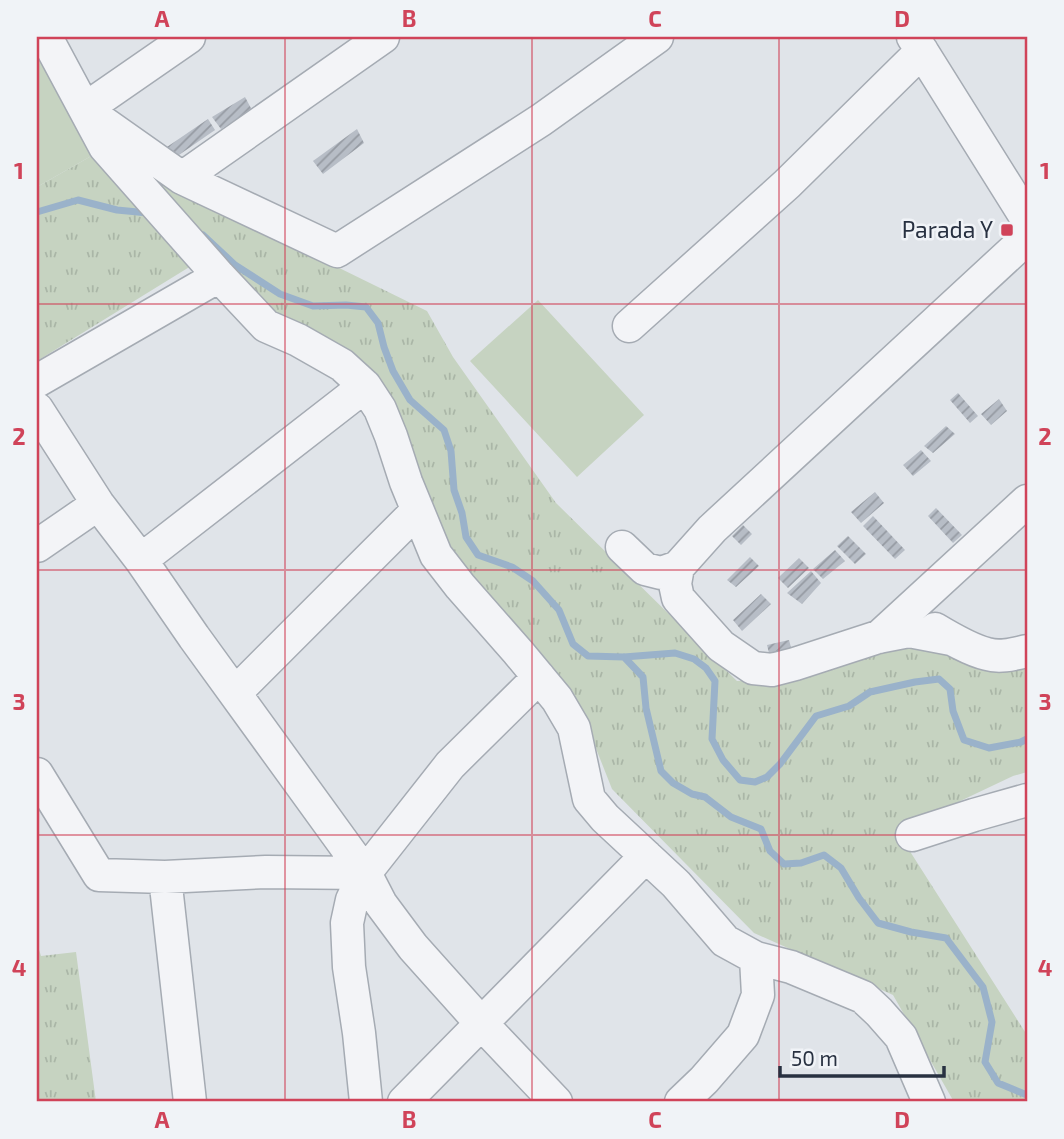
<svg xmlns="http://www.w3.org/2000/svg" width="1064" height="1139" font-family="'Exo 2',sans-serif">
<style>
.grass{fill:url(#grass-tufts)}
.garden{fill:#c6d3c1}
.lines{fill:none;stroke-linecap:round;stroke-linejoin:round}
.stream{stroke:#9ab2ca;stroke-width:7}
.building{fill:url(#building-hatch)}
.minor-casing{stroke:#a5abb3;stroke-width:35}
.minor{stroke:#f3f4f7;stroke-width:32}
.grid{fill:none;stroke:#d04359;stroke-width:2;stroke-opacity:0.55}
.poi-dot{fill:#d04359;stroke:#f0f3f7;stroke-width:2.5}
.labels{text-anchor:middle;stroke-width:5;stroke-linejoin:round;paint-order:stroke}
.poi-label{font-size:23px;fill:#283141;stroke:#f0f3f7;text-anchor:end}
.neatline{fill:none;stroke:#d04359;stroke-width:2.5}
.grid-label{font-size:23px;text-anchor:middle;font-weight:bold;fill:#d04359}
</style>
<defs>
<pattern id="grass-tufts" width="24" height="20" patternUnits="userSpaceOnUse" patternTransform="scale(1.75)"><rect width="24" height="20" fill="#c6d3c1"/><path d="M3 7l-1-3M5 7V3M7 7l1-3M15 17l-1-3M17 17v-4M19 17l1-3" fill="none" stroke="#aab6a7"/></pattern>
<pattern id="building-hatch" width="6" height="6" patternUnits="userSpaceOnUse" patternTransform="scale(1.75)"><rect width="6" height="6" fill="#b7bdc6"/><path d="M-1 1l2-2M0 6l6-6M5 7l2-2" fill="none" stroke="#959aa2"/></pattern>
</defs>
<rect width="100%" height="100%" fill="#e0e4e9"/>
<!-- grass -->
<path class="grass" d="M93,155L191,266L37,361V187Z
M132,158L174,187L427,311L453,357L556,503L737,681L787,679L900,646H929L982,670L1027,666V772L1013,776L897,831L1027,1035V1102H954L893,995L754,933L612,789L580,708L453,556L423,490L388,394L270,312Z
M37,943L41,956L76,952L96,1102H37Z"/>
<!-- garden -->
<path class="garden" d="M37,54L93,155L37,187Z
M538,300L644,415L577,477L470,361Z"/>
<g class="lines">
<!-- stream -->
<path class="stream" d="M37,212L78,200L117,210L148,213
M203,235L235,265L280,294L313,306L346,305L366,307L378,323L384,347L393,371L410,400L444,430L451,451L454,490L462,513L466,537L478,555L512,567L533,581L559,610L573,644L588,656L624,657L675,653L694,659L706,668L715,681L712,739L723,760L740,780L755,782L767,777L780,764L816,716L849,706L870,692L915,682L939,679L950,689L953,711L964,740L989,748L1021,742L1027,739
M624,657L643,677L646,708L661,771L673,783L692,794L705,797L731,817L761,829L770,851L784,864L801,863L824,855L841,868L859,898L878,923L911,932L946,938L983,987L992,1022L985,1062L998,1083L1027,1095"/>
</g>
<!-- building -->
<path class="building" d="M245,97L252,110L221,129L212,117Z
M208,119L215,130L176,157L164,149Z
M357,129L364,143L323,174L313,161Z
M958,393L978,416L970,423L950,400Z
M999,399L1007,411L991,425L981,414Z
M946,426L955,434L933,453L924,446Z
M921,450L931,461L913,476L903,465Z
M875,492L884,503L861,523L851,512Z
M936,508L962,535L953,543L928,516Z
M873,516L905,550L895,559L863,526Z
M743,525L752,534L741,545L732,536Z
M848,536L866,554L855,564L837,546Z
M835,550L845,561L823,579L813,569Z
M750,557L759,566L736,587L727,580Z
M799,558L809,568L788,588L778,578Z
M811,571L821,583L802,604L787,593Z
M761,594L771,604L742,631L733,620Z
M789,640L792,651L770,657L767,645Z"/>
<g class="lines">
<defs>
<path id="minor" d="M46,37L105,147L219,276L266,326L298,340L342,365L365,386L380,409L391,436L406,482L436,555L460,586L518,652L557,699L574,728L589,799L605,818L676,884L725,941L756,958L791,967L863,997L879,1012L901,1037L929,1102
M913,37L1027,219
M85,109L189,37
M94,116L182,178L337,251L541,120L657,37
M182,178L383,37
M629,326L787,184L922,51
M37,381L219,276
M37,409L98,504L141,560L194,637L365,873L381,904L413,947L481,1023L556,1102
M37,546L98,504
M622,547L645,569L661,573L678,567
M141,560L365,386
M935,629C950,638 970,650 987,654C1000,658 1014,654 1027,651
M879,637L1027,501
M951,639L909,631L878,637L795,664L772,670L753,668L721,646L678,598L675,584L678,567L712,529L1027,238
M235,693L417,511
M37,774L99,875L165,877L266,872L365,873
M912,835L974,815L1027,800
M165,877L190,1102
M366,1102L359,1033L349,967L347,923L352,900L365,873L450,765L539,677
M404,1102L646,856
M681,1102L704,1080L743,1035L758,995L756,958"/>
</defs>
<!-- minor casing -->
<use href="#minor" class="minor-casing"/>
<!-- minor -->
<use href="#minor" class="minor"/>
</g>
<!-- grid -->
<path class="grid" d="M285,37V1102M532,37V1102M779,37V1102M37,304H1027M37,570H1027M37,835H1027"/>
<!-- markers -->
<rect class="poi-dot" x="1000" y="223" width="14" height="14" rx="3.5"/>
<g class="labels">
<!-- poi labels -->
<g class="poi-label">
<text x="993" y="238">Parada Y</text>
</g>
</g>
<!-- border -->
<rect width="1064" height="1139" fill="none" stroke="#f0f3f7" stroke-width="77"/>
<!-- scale -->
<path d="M780 1066v10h164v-10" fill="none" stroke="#283141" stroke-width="3.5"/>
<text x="791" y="1066" font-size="21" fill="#283141" stroke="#f0f3f7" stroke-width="5" paint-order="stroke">50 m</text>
<rect x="38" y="38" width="988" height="1062" class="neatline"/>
<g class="grid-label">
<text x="162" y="27">A</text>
<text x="409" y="27">B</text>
<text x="655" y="27">C</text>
<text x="902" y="27">D</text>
<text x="19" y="179">1</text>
<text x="1045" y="179">1</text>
<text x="19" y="445">2</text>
<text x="1045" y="445">2</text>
<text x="19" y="710">3</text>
<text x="1045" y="710">3</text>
<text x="19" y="976">4</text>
<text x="1045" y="976">4</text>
<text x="162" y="1128">A</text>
<text x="409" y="1128">B</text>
<text x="655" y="1128">C</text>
<text x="902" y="1128">D</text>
</g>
</svg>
